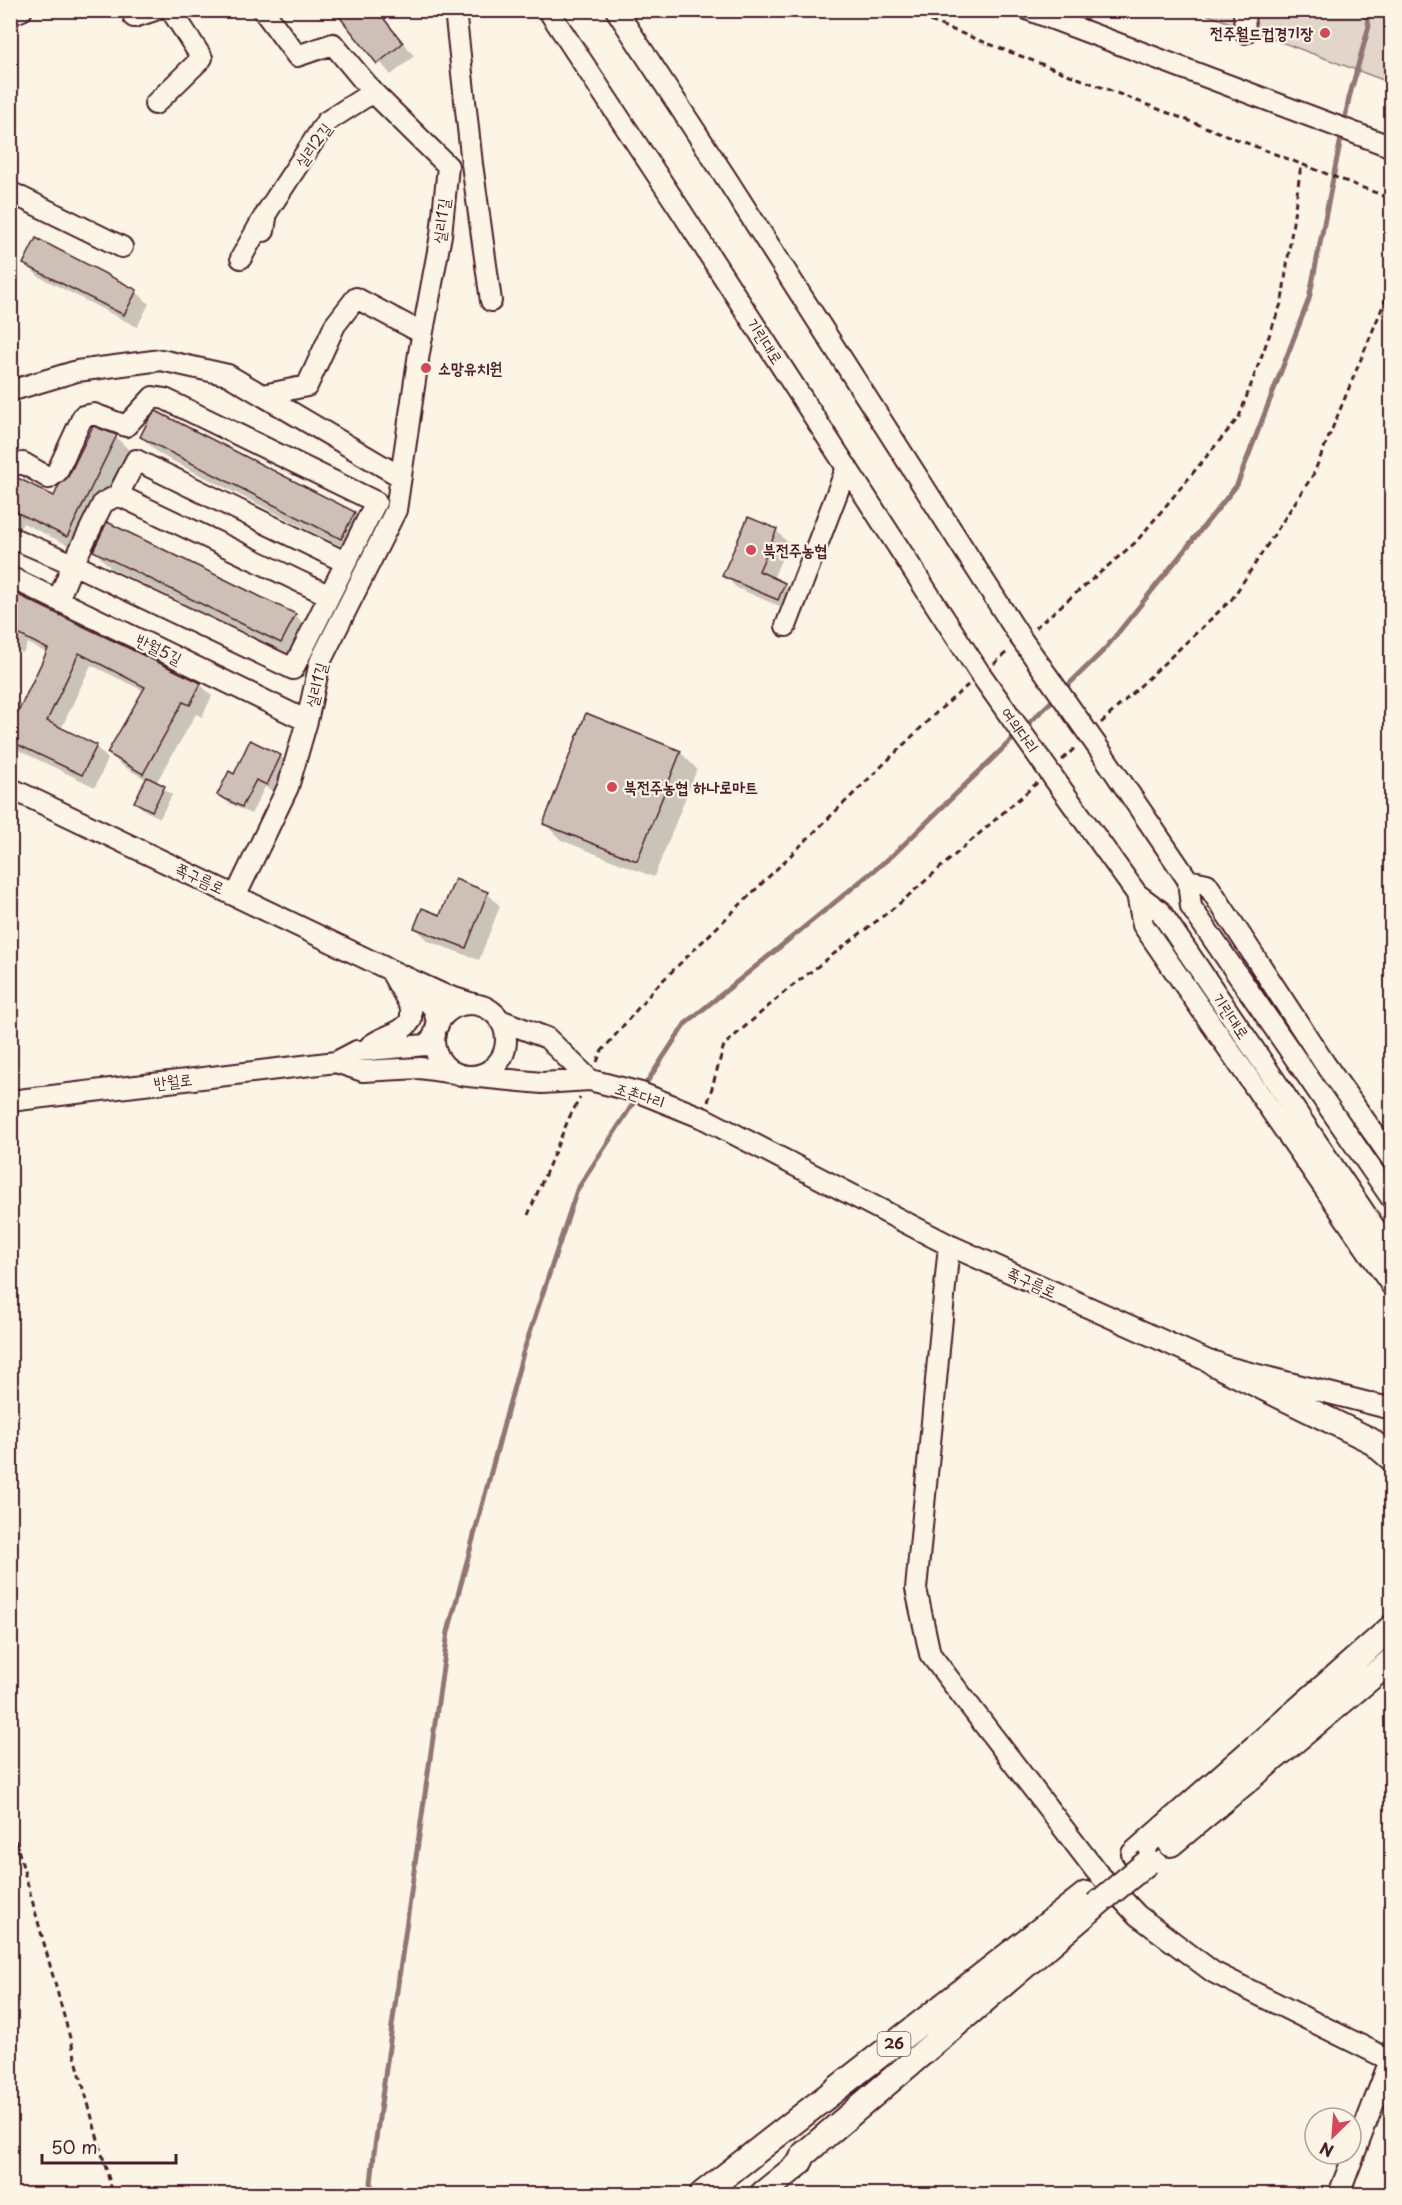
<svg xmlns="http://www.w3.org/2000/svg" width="1402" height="2205" font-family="'Playpen Sans','Poor Story',sans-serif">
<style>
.green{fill:#e2d5ca;stroke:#967a7a;stroke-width:1.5}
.shadow{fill:#0003}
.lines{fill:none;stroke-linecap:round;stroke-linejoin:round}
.stream{stroke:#917474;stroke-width:5}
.building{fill:#cfc0b7;stroke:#4a1f2b;stroke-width:1.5}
.minor-casing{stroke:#4a1f2b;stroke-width:24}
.major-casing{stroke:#4a1f2b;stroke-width:28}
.path{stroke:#4a1f2b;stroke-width:3;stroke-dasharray:6 4.5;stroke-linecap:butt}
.minor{stroke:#fcf5e5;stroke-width:20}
.major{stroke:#fcf5e5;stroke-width:24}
.minor-bridge-casing{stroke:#4a1f2b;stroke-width:24;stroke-linecap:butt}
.major-bridge-casing{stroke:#4a1f2b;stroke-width:28;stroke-linecap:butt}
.minor-bridge{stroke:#fcf5e5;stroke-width:20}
.major-bridge{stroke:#fcf5e5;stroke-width:24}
.poi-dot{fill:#d1495b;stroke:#fcf5e5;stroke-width:2}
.labels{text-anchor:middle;stroke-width:4.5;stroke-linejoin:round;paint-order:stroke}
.shield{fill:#fcf5e5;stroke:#7f5f63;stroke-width:1.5}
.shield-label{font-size:15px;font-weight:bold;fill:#4a1f2b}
.poi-label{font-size:16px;font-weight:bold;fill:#4a1f2b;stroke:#fcf5e5;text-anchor:start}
.street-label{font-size:16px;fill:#4a1f2b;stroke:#fcf5e5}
</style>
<rect width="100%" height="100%" fill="#fcf5e5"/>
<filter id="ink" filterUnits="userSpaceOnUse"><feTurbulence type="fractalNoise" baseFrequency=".0167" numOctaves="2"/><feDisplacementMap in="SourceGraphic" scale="12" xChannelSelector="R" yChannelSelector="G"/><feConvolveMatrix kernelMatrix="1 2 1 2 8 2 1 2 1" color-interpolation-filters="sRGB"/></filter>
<g filter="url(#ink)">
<!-- green -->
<path class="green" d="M1198,11H1391V83Z"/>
<!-- shadow -->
<path class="shadow" d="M336,10H378L414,56L391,75Z
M25,263L136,291L149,304L137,327L38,276Z
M10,286L17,293L10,305Z
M92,429L116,437L133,454L84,553L23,523L20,528L10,523V486L54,498L69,478Z
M142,437L354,513L371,530L358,555L159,454Z
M776,530L788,543L773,579L784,584L797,597L791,611L737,588L724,575Z
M94,551L295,615L312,632L299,659L111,568Z
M10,592L200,684L212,696L202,717L196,714L156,783L172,795L160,818L144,810L136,802L147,780L121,765L109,753L144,691L91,665L61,729L96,747L108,759L95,787L20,751L10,741V700L23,706L47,653L28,643L23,653L10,647Z
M680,752L697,769L654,877L561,840L544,823Z
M280,756L289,764L275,792L265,787L251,814L227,802L219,794L235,776Z
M455,881L488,894L500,906L479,960L428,941L416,928L441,917Z"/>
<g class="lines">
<!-- stream -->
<path class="stream" d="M1063,690L1105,649L1237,485L1309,299L1349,98L1369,26L1365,10
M643,1088L685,1024L893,855L1057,696
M370,2194L374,2153L448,1632L523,1353L577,1190L638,1096"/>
</g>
<!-- building -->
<path class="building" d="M334,10H377L403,43L377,64Z
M36,238L137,290L124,315L23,264Z
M156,411L355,512L341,539L140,437L149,419Z
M93,426L117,435L67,537L10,509V484L14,476L54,496L59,485L68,477Z
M748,517L777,529L759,571L785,583L778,600L722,576Z
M107,522L296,614L281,643L93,551Z
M10,591L201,683L190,705L183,702L143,774L107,753L145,687L79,653L47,721L97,745L82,775L10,741V729L48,649L10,630Z
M586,713L681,751L637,861L543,824Z
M250,740L281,755L267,785L256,780L242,807L217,795L229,771L234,774Z
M147,777L165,786L152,811L134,802Z
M455,879L488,892L466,948L414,928L422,908L440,915Z"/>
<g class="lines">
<defs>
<path id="minor" d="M263,10L297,56L333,44L373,92L448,166
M455,10L472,164L491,301
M548,10L679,208L979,672
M616,10L726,178L1020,637
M1029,10L1392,147
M1244,10L1245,33
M10,15L22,10
M134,17L155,10
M155,104L202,58L171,10
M10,192L122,247
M264,231L267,212L326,122L373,92
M241,258L264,217
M10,391L77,371L161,360L228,375L401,477
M263,395L307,386L335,325L356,298L422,333
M10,465L23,463L49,478L57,472L83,416L94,414L126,426L153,397L165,399L376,502L293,669L73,564L10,537
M118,495L328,595
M10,577L307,721
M58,600L73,564L103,503L118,495L136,460L345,562
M786,626L847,467
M1097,746L1188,880L1191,907L1392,1199
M1060,787L1137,894L1160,911L1392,1253
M10,788L390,970L442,994L473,1004
M1188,880L1207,884L1325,1064L1392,1159
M1137,894L1143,925L1392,1286
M236,895L288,787L307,721L320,662L396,510L419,353L441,235L448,166
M408,985L433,1007L438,1025
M434 1040a36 36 0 1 1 72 0a36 36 0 1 1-72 0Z
M500,1020L547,1038L590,1080
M370,1046C383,1035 401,1035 411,1020V1007L390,970
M336,1062L363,1071L420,1068L455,1073
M468,1076L542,1083L590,1080L641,1093L703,1118L949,1245L1215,1364L1384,1407L1392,1405
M10,1101L336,1062L357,1051L426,1045L435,1035
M949,1245L916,1589L930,1654L1096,1871L1137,1915L1213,1972L1392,2061
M1339,2194L1392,2055"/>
<path id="major" d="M1215,1364L1370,1440L1392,1459
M1171,1844L1392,1660
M1134,1854L1392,1627
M702,2194L1086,1894
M762,2194L799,2164L804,2154L1094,1907"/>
</defs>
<!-- minor casing -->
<use href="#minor" class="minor-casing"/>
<!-- major casing -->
<use href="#major" class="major-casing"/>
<!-- path -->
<path class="path" d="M901,10L1392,199
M1035,628L1136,542L1239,417L1282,301L1301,165
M994,664L1009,650
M1101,723L1232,599L1313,475L1392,284
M1062,760L1077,746
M597,1062L601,1052L656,987L936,713L968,685
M708,1102L724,1045L787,990L900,903L1037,783
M528,1215L569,1118L580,1098
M10,1820L113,2194"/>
<!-- minor -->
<use href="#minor" class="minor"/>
<!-- major -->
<use href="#major" class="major"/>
<defs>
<path id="minor-bridge" d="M1020,637L1097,746
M979,672L1060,787"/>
<path id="major-bridge" d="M1096,1905L1148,1862"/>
</defs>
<!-- minor-bridge casing -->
<use href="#minor-bridge" class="minor-bridge-casing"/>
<!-- major-bridge casing -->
<use href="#major-bridge" class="major-bridge-casing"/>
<!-- minor-bridge -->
<use href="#minor-bridge" class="minor-bridge"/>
<!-- major-bridge -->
<use href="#major-bridge" class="major-bridge"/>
</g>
</g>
<!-- markers -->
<g class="poi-dot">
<circle cx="1325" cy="33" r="6"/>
<circle cx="426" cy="368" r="6"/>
<circle cx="751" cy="550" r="6"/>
<circle cx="612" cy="787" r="6"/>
</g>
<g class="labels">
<!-- shield labels -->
<rect class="shield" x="877.5" y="2032" width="33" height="24" rx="4.5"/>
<g class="shield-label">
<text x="894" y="2049">26</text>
</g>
<!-- poi labels -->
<g class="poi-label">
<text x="1313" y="39" text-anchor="end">전주월드컵경기장</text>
<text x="438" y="374">소망유치원</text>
<text x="763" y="556">북전주농협</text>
<text x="624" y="793">북전주농협 하나로마트</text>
</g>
<!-- street labels -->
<g class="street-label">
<text transform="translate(313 145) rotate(-54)" y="6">실리2길</text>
<text transform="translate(441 221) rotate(-83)" y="6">실리1길</text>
<text transform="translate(765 341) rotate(57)" y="6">기린대로</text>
<text transform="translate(159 649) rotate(26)" y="6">반월5길</text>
<text transform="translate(316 685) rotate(-76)" y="6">실리1길</text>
<text transform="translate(1020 730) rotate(55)" y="6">여의다리</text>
<text transform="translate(200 878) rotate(25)" y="6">쪽구름로</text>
<text transform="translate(1231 1016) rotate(56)" y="6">기린대로</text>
<text transform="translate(173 1081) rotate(-7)" y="6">반월로</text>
<text transform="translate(640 1095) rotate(18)" y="6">조촌다리</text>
<text transform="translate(1032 1282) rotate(24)" y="6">쪽구름로</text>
</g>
</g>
<!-- margin -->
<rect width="1402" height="2205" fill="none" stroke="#fcf5e5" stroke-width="36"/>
<rect x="18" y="18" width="1366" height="2169" fill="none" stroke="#4a1f2b" stroke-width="2" filter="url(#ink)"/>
<!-- north arrow -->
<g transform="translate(1333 2136) rotate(205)"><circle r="28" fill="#fcf5e5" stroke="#b59f9b" stroke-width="1.5"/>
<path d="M0-4.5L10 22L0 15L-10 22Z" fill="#d1495b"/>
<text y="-9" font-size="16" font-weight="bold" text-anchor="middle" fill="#4a1f2b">N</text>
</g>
<!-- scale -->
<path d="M42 2154v9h134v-9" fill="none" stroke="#4a1f2b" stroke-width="3"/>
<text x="51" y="2154" font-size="18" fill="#4a1f2b" stroke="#fcf5e5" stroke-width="4.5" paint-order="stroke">50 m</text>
</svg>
